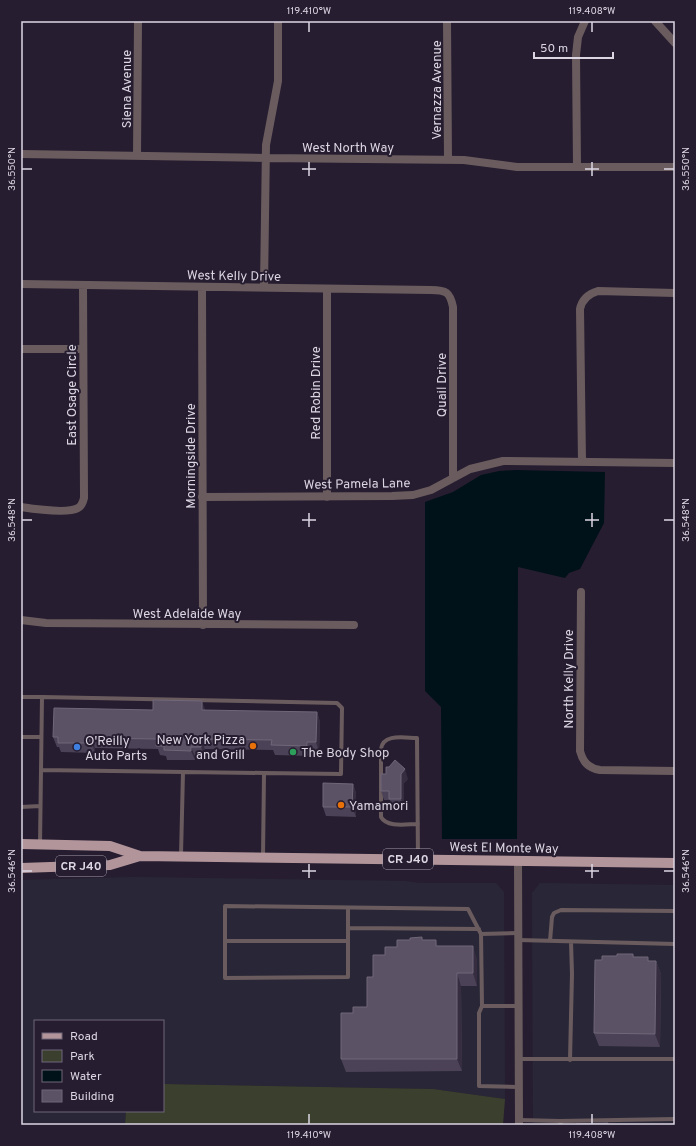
<svg xmlns="http://www.w3.org/2000/svg" width="696" height="1146" font-family="Overpass,sans-serif">
<style>
.industrial{fill:#292737}
.green{fill:#3b402e}
.water{fill:#001219}
.lines{fill:none;stroke-linecap:round;stroke-linejoin:round}
.lane{stroke:#6a5c5e;stroke-width:4}
.street{stroke:#6a5c5e;stroke-width:8}
.primary{stroke:#b2959a;stroke-width:10}
.wall{fill:#4c4257}
.shaded-wall{fill:#362d41}
.building{fill:#5b5266;stroke:#706779}
.ticks{fill:none;stroke:#dcd6e3;stroke-width:1.5}
.food-dot{fill:#e8710a;stroke:#261d30;stroke-width:1.5}
.shop-dot{fill:#3f7fe0;stroke:#261d30;stroke-width:1.5}
.leisure-dot{fill:#2e9e5b;stroke:#261d30;stroke-width:1.5}
.labels{text-anchor:middle;stroke-width:4;stroke-linejoin:round;paint-order:stroke}
.shield{fill:#261d30;stroke:#a59ead;stroke-width:1}
.shield-label{font-size:12px;font-weight:bold;fill:#dcd6e3}
.street-label{font-size:13px;fill:#dcd6e3;stroke:#261d30}
.poi-label{font-size:13px;fill:#dcd6e3;stroke:#261d30;text-anchor:start}
.neatline{fill:none;stroke:#dcd6e3;stroke-width:1.5}
.ticks-label{font-size:10px;text-anchor:middle;fill:#dcd6e3}
</style>
<rect width="100%" height="100%" fill="#261d30"/>
<!-- industrial -->
<path class="industrial" d="M134,877L405,881L419,883H496L504,892L505,1099L433,1089L163,1084V1021H35V1111H126L125,1125H21V880Z
M540,883L675,885V1125H533L532,893Z"/>
<!-- green -->
<path class="green" d="M163,1084L433,1089L505,1099L503,1125H125L126,1111H163Z"/>
<!-- water -->
<path class="water" d="M516,470L605,472L604,523L580,569L569,573L565,578L518,567L517,839H442L441,707L425,691V502L453,492L481,475L499,471Z"/>
<g class="lines">
<!-- lane -->
<path class="lane" d="M21,697H42
M21,737H41
M21,807L40,806
M418,824C407,824 387,828 381,817V749C383,733 405,738 417,738L418,859
M40,844L41,770
M181,855L183,772
M263,857L264,773L41,770L42,697L337,703L342,708L341,774L264,773
M348,908V977L225,978V906L468,909L481,934
M348,928L479,929
M518,933L481,934L482,1006L479,1013V1086L518,1087
M518,940L675,944
M225,941H348
M550,941L552,917L554,913L561,910L675,911
M482,1006H518
M518,1059H675
M570,1060L572,974L571,942
M519,1120L560,1121L561,1125
M560,1121L675,1119"/>
<!-- street -->
<path class="street" d="M447,21L448,160
M655,21L675,43
M21,154L266,158L464,160L517,167H675
M137,156L138,21
M577,167L576,55L578,37L585,21
M21,284L431,290C446,290 450,292 453,307V478
M202,287L203,625
M264,287L266,145L278,81V21
M327,289V497
M21,349H83
M582,462L580,309C582,299 588,294 598,291L675,293
M202,497L392,496L413,495L431,490L470,469L503,461L675,463
M21,507C34,509 67,514 78,508C82,506 83,502 84,498L83,285
M581,592L580,751C583,762 588,768 600,770L675,771
M21,620L46,623L354,625
M518,861L519,1125"/>
<!-- primary -->
<path class="primary" d="M21,844L110,846L140,856L675,863
M21,868L110,865L140,856"/>
</g>
<!-- wall -->
<path class="wall" d="M153,710L317,712L320,722L319,752H310V756L275,755L273,750L205,749V756H195V760H167L166,756L160,755L158,749L95,748V753L61,752L59,747H57L53,737Z
M408,779L404,783V808H393L390,800H384L381,791Z
M353,784L356,793V817L326,816L323,807Z
M423,940L438,946L477,959V986H461L462,1071L346,1072L341,1059L353,1013L367,1007L373,977L385,955L397,947Z
M633,954L634,957L650,961H656L661,974L660,1047L599,1046L594,1033L602,960L617,956Z"/>
<!-- shaded-wall -->
<path class="shaded-wall" d="M202,701L206,711L202,710Z
M317,712L320,722L319,752L316,742Z
M92,738L95,748V753L92,743Z
M201,739L205,749V756L201,747Z
M307,742L310,752V756L307,746Z
M191,747L195,756V760L191,751Z
M405,769L408,779L404,783V808L401,799V774Z
M353,784L356,793V817L352,807Z
M436,940L440,952L436,946Z
M473,946L477,959V986L473,973Z
M656,961L661,974L660,1047L655,1034Z
M457,973L461,986L462,1071L457,1059Z"/>
<!-- building -->
<path class="building" d="M153,700L202,701V710L317,712L316,742H307V746L271,745L272,740L201,739V747H191V751L164,750V746H156L157,739L92,738V743H58V737H53L54,708L153,710Z
M395,760L405,769L401,774V799H389V791H381V774H386V767H389Z
M323,783L353,784L352,807H323Z
M422,937V940H436V946H473V973H457V1059H341V1013H353V1007H367V977H373V955H385V947H397V940H410V938Z
M617,954H633V957H648V961H656L655,1034L594,1033L595,960H602V956H617Z
M608,1123V1125H576V1124Z"/>
<!-- ticks -->
<path class="ticks" d="M309,22V32M592,22V32M309,162V176M592,162V176M22,169H32M302,169H316M585,169H599M664,169H674M309,513V527M592,513V527M22,520H32M302,520H316M585,520H599M664,520H674M309,864V878M592,864V878M22,871H32M302,871H316M585,871H599M664,871H674M309,1114V1124M592,1114V1124"/>
<!-- markers -->
<g class="food-dot">
<circle cx="253" cy="746" r="4"/>
<circle cx="341" cy="805" r="4"/>
</g>
<circle class="shop-dot" cx="77" cy="747" r="4"/>
<circle class="leisure-dot" cx="293" cy="752" r="4"/>
<g class="labels">
<!-- shield labels -->
<g class="shield">
<rect x="383" y="849" width="50" height="20" rx="3"/>
<rect x="56" y="856" width="50" height="20" rx="3"/>
</g>
<g class="shield-label">
<text x="408" y="863">CR J40</text>
<text x="81" y="870">CR J40</text>
</g>
<!-- street labels -->
<g class="street-label">
<text transform="translate(126 89) rotate(-90)" y="5">Siena Avenue</text>
<text transform="translate(436 90) rotate(-90)" y="5">Vernazza Avenue</text>
<text x="348" y="152">West North Way</text>
<text transform="translate(234 275) rotate(1)" y="5">West Kelly Drive</text>
<text transform="translate(441 385) rotate(-90)" y="5">Quail Drive</text>
<text transform="translate(315 393) rotate(-90)" y="5">Red Robin Drive</text>
<text transform="translate(71 395) rotate(-90)" y="5">East Osage Circle</text>
<text transform="translate(190 456) rotate(-90)" y="5">Morningside Drive</text>
<text transform="translate(357 483) rotate(-1)" y="5">West Pamela Lane</text>
<text x="187" y="618">West Adelaide Way</text>
<text transform="translate(568 679) rotate(-90)" y="5">North Kelly Drive</text>
<text transform="translate(504 847) rotate(1)" y="5">West El Monte Way</text>
</g>
<!-- poi labels -->
<g class="poi-label">
<text x="245" y="744" text-anchor="end">New York Pizza<tspan x="245" dy="15">and Grill</tspan></text>
<text x="85" y="745">O'Reilly<tspan x="85" dy="15">Auto Parts</tspan></text>
<text x="301" y="757">The Body Shop</text>
<text x="349" y="810">Yamamori</text>
</g>
</g>
<!-- border -->
<rect width="696" height="1146" fill="none" stroke="#261d30" stroke-width="44"/>
<!-- legend -->
<rect x="34" y="1020" width="130" height="92" fill="#261d30" stroke="#6f6778"/>
<rect x="42" y="1033" width="20" height="6" fill="#b2959a" stroke="#6f6778"/>
<text x="70" y="1040" font-size="12" fill="#dcd6e3">Road</text>
<rect x="42" y="1050" width="20" height="12" fill="#3b402e" stroke="#6f6778"/>
<text x="70" y="1060" font-size="12" fill="#dcd6e3">Park</text>
<rect x="42" y="1070" width="20" height="12" fill="#001219" stroke="#6f6778"/>
<text x="70" y="1080" font-size="12" fill="#dcd6e3">Water</text>
<rect x="42" y="1090" width="20" height="12" fill="#5b5266" stroke="#6f6778"/>
<text x="70" y="1100" font-size="12" fill="#dcd6e3">Building</text>
<!-- scale -->
<path d="M534 52v6h79v-6" fill="none" stroke="#dcd6e3" stroke-width="2"/>
<text x="540" y="52" font-size="12" fill="#dcd6e3" stroke="#261d30" stroke-width="3" paint-order="stroke">50 m</text>
<rect x="22" y="22" width="652" height="1102" class="neatline"/>
<g class="ticks-label">
<text x="309" y="14">119.410°W</text>
<text x="592" y="14">119.408°W</text>
<text transform="translate(11 169) rotate(-90)" y="4">36.550°N</text>
<text transform="translate(685 169) rotate(-90)" y="4">36.550°N</text>
<text transform="translate(11 520) rotate(-90)" y="4">36.548°N</text>
<text transform="translate(685 520) rotate(-90)" y="4">36.548°N</text>
<text transform="translate(11 871) rotate(-90)" y="4">36.546°N</text>
<text transform="translate(685 871) rotate(-90)" y="4">36.546°N</text>
<text x="309" y="1138">119.410°W</text>
<text x="592" y="1138">119.408°W</text>
</g>
</svg>
